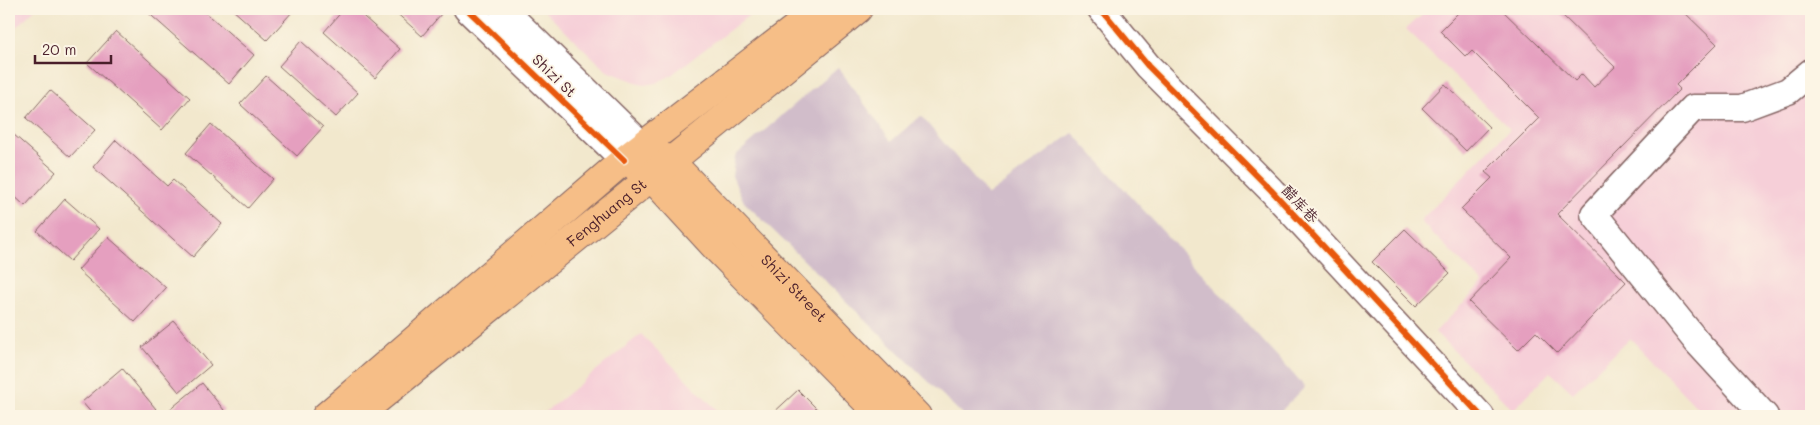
<svg xmlns="http://www.w3.org/2000/svg" width="1820" height="425" font-family="Mali,'LXGW WenKai TC',sans-serif">
<style>
.built{fill:#f6cfd8}
.industrial{fill:#d1bdca}
.building{fill:#e59fbf}
.lines{fill:none;stroke-linecap:round;stroke-linejoin:round}
.minor-casing{stroke:#856564;stroke-width:29}
.major-casing{stroke:#856564;stroke-width:30}
.minor{stroke:#fff;stroke-width:26}
.major{stroke:#f6be87;stroke-width:28}
.cycleway-casing{stroke:#fcf5e5;stroke-width:9}
.cycleway{stroke:#e8590c;stroke-width:6}
.labels{text-anchor:middle;stroke-width:4;stroke-linejoin:round;paint-order:stroke}
.street-label{font-size:15px;fill:#4a1f2b;stroke:#fcf5e5}
</style>
<rect width="100%" height="100%" fill="#fcf5e5"/>
<filter id="ink" filterUnits="userSpaceOnUse"><feTurbulence type="fractalNoise" baseFrequency=".02" numOctaves="2"/><feDisplacementMap in="SourceGraphic" scale="10" xChannelSelector="R" yChannelSelector="G"/><feConvolveMatrix kernelMatrix="1 2 1 2 8 2 1 2 1" color-interpolation-filters="sRGB"/></filter>
<filter id="wash" filterUnits="userSpaceOnUse"><feTurbulence type="fractalNoise" baseFrequency=".0096" numOctaves="4" result="noise"/><feDisplacementMap in="SourceGraphic" scale="20" xChannelSelector="R" yChannelSelector="G"/><feGaussianBlur stdDeviation="1.12" result="paint"/><feColorMatrix in="noise" values="0 0 0 0 0 0 0 0 0 0 0 0 0 0 0 0 0 1.4 0 .05"/><feComposite in="paint" operator="in"/></filter>
<g filter="url(#wash)">
<rect width="100%" height="100%" fill="#f2e8cd"/>
<!-- built -->
<path class="built" d="M9,9H35L9,34Z
M542,9H757L670,76L656,83L644,85L607,71Z
M1429,9H1811V416H1705L1630,338L1573,393L1550,372L1513,410L1435,332L1483,283L1420,221L1510,129L1406,29Z
M641,334L723,416H546L544,413Z"/>
<!-- industrial -->
<path class="industrial" d="M838,67L891,141L921,116L988,195L1073,133L1305,387L1276,416H964L744,202L732,176L735,156Z"/>
<g id="blocks">
<!-- building -->
<path class="building" d="M144,9H202L254,55L229,84Z
M232,9H291L293,11L267,40Z
M344,9H355L400,49L375,78L324,32Z
M392,9H437L442,13L422,36Z
M1462,9H1501L1575,81L1582,74L1594,87L1615,67L1556,9H1681L1717,44L1676,85L1680,89L1557,214L1626,282L1557,353L1536,332L1518,350L1469,302L1511,258L1461,209L1492,178L1485,172L1539,118L1472,51L1466,57L1440,31Z
M116,31L190,98L162,130L87,63Z
M301,41L358,93L336,117L279,66Z
M266,76L323,127L297,156L240,104Z
M1445,84L1489,127L1466,151L1422,108Z
M50,90L95,130L70,157L26,118Z
M211,124L273,179L248,208L186,153Z
M13,134L56,172L25,206L9,191V139Z
M116,140L167,186L173,180L222,224L193,257L93,167Z
M65,199L99,229L70,261L37,231Z
M1405,229L1450,273L1416,306L1372,262Z
M108,237L166,288L135,322L78,270Z
M174,321L211,365L179,392L142,347Z
M122,368L156,409L147,416H94L82,402Z
M202,383L224,410L217,416H162Z
M798,390L824,416H770Z"/>
</g>
</g>
<g filter="url(#ink)">
<use href="#blocks" fill-opacity="0" stroke="#856564" stroke-width="1"/>
<g class="lines">
<defs>
<path id="minor" d="M467,9L624,160
M503,9L643,146
M1101,9L1148,66L1271,190L1481,416
M1765,416L1697,342L1594,214L1693,108H1742L1788,91L1811,72"/>
<g id="major">
<path id="s1" d="M654,152L670,161L917,416"/>
<path d="M637,168L651,177L719,251L881,416"/>
<path d="M326,416L624,160L820,9"/>
<path id="s2" d="M357,416L858,9"/>
</g>
</defs>
<!-- minor casing -->
<use href="#minor" class="minor-casing"/>
<!-- major casing -->
<use href="#major" class="major-casing"/>
<!-- minor -->
<use href="#minor" class="minor"/>
<!-- major -->
<use href="#major" class="major"/>
<defs>
<path id="cycleway" d="M467,9L624,160
M1101,9L1148,66L1271,190L1481,416"/>
</defs>
<!-- cycleway casing -->
<use href="#cycleway" class="cycleway-casing"/>
<!-- cycleway -->
<use href="#cycleway" class="cycleway"/>
</g>
</g>
<g class="labels">
<!-- street labels -->
<g class="street-label">
<text transform="translate(554 76) rotate(44)" y="5">Shizi St</text>
<text transform="translate(1300 204) rotate(47)" y="5">醋库巷</text>
<text dy="5" stroke="none"><textPath href="#s2" startOffset="322">Fenghuang St</textPath></text>
<text dy="5" stroke="none"><textPath href="#s1" startOffset="196">Shizi Street</textPath></text>
</g>
</g>
<!-- margin -->
<rect width="1820" height="425" fill="none" stroke="#fcf5e5" stroke-width="30"/>
<!-- scale -->
<path d="M35 55v8h76v-8" fill="none" stroke="#4a1f2b" stroke-width="2.5"/>
<text x="42" y="55" font-size="15" fill="#4a1f2b" stroke="#fcf5e5" stroke-width="4" paint-order="stroke">20 m</text>
</svg>
